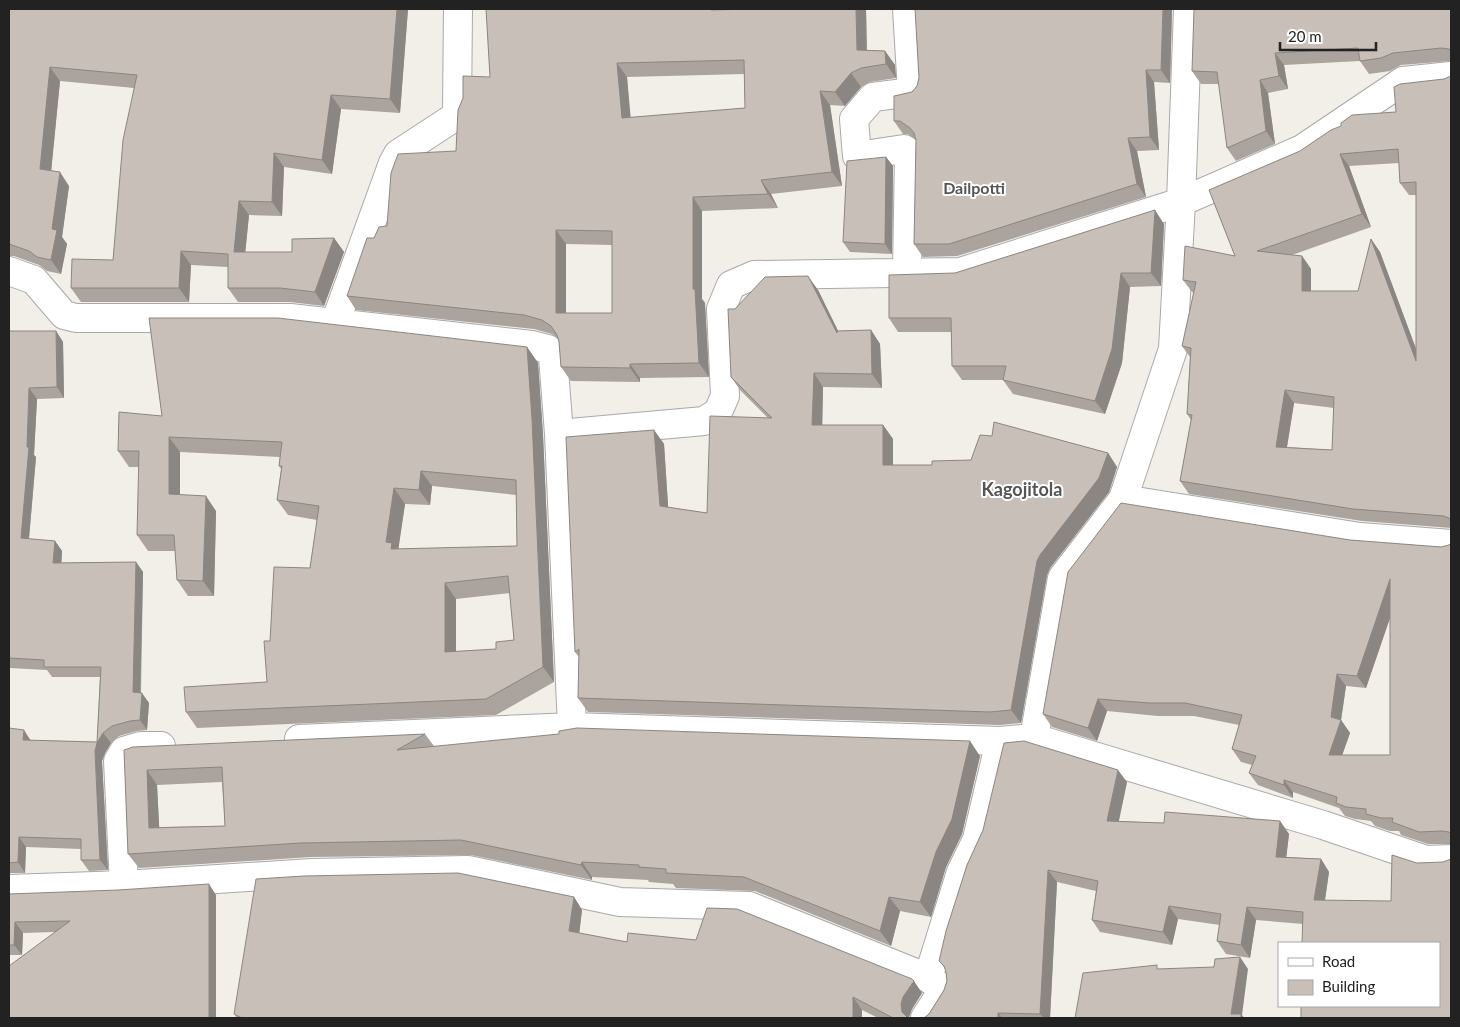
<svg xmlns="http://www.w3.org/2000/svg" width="1460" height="1027" font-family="Lato,sans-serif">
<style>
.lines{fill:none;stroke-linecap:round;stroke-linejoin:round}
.street-casing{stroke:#a9a9a9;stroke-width:30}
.street{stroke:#fff;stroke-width:28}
.wall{fill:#aba49e;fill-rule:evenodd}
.shaded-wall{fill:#8b8681}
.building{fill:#c7bfb8;stroke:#8b8681;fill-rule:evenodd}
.labels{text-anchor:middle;stroke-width:4;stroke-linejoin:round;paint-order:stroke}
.neighbourhood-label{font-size:16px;font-weight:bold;fill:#555;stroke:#fff}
.quarter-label{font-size:18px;font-weight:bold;fill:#555;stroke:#fff}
</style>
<rect width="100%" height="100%" fill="#f2efe9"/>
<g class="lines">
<defs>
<path id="street" d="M9,271L34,280L64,315L76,318H290L532,345L548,349L553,357L559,434L704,421L718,412L725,396L721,309L731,285L754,275L960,272L1181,202L1302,149L1403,81L1451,76
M907,272L909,153L904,149L857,156L854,119L873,97L912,92L907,9
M335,323L393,163L398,154L453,118L457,111L458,9
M559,434L572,727
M1123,499L1360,537L1451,544
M1034,738L1062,578L1123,499L1173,349L1181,202L1188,9
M299,739L572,727L1000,741L1034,738L1323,825L1426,860L1451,859
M124,885L118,761L124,751L141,746H161
M9,889L124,885L312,873L468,870L620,902L749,906L928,978L939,986L940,995L925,1018
M928,978L961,872L977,839L1000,741"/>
</defs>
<!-- street casing -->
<use href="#street" class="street-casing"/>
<!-- street -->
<use href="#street" class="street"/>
</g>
<!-- wall -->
<path class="wall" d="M9,9H408L400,113L341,109L332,174L284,167L282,216L249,215L245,252H292L334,238L344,252L324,306L290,302H238L228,288V267L191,265L189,302H81L71,288L113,260L134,88L60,81L51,171L69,186L62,237L67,244L61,274L47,271L39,265L14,256H9Z
M720,9V10L866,9L867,50L885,51L895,65L896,78L870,82L861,87L845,106L830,105L842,186L771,194L778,208L702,211V299L705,303L709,377L640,378V382L571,381L561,367L559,342L558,338L552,334L534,329L356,310L347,296L374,238L387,226L456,151L490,77ZM744,74L745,108L630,118L627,77ZM566,244L612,245V313H566Z
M1172,9L1170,83L1154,82L1159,150L1137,151L1146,197L957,256L923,257L914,244L916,140L915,139L908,134H903L894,121L912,92L917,86L919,78Z
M1451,9V61L1401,65L1390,71L1369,74L1360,61L1284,65L1288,89L1268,93L1275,144L1236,161L1227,148L1219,84H1201L1192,71Z
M1451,76V528L1362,521L1189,494L1180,481L1191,420L1187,414L1190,357L1182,346L1194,293L1192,292L1183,280L1235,256L1209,190L1396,112L1444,79ZM1399,163L1400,183L1409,195H1416V349L1380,252L1371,239L1358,291H1311V269L1302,256L1292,255L1371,227L1349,166ZM1294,403L1334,408L1332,450L1287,447Z
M886,157L893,166L892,254L850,252L843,242Z
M1164,224L1161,286L1130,287L1122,363L1105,414L1013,394L1003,380H962L952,366L951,332H898L889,318L955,273Z
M818,290L838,331L871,330L880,344L882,388L823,387L822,425H883L893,439V465H932L971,460L1108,453L1117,467L1109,492L1050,568L1047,575L1021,723L1000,725L588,712L578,698L579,657L575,652L654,430L664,444L668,507L707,513L768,418L740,390L731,377L735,309Z
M9,331H56L63,342L64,398L37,399L34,455L36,457L29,539L55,541L62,551L61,563L136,562L143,572L141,693L149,703L147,730L137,731L119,736L111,743L105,753L102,761L108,870L89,871L81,860V849L26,847L25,873H9V728L31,740L97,742L100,677H52L47,670L9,668Z
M527,347L538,363L543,435L554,682L496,715L197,728L186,712L267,682L270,641L310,568L317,520L288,515L277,500L281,469L279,466L280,457L180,452V495L216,511L214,596H188L177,580L175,551H148L137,535L139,467H129L118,451L162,416ZM432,486L516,495L517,546L398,549L405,504L430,505ZM510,593L514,640L496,649L456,652V599Z
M1350,540L1441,547L1449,545L1451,543V844H1428L1401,835L1399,831H1390L1375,826L1371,821L1355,819L1345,816L1339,808L1293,792V798L1258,785L1249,773L1252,765L1241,762L1232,749L1239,725L1194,716H1158L1107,711L1097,741L1052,727L1043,714ZM1390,617V755H1342L1350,733L1341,720L1346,686L1366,688Z
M425,734L434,746L980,756L962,834L946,867L931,917L900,911L891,946L755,891L676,888L673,884L649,882L648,880L592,877V880L471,855L311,857L139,868L128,854L124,750ZM222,782L225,826L159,827L157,785Z
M1127,782L1119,821L1164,823L1280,821L1289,834L1286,857L1321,859L1329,872L1325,900L1451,1018L1303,924L1256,920L1250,958L1226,954L1217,941L1220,925L1178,919L1172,945L1100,932L1092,920L1096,891L1057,882L1050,1018H924L929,1014L944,990L947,981L946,972L945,968L939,961Z
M9,894L216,895V1018L55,932L23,933L22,955H9Z
M574,897L582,910L579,933L627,942L922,993L912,1009L909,1017L910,1018H878L862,1010V1018H237L234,1014Z"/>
<!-- shaded-wall -->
<path class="shaded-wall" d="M397,9H408L400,113L390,99Z
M711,9H720V24L711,10Z
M856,9H866L867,64L857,50Z
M1163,9H1172L1170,83L1161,70Z
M885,51L895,65L896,78L886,64Z
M1275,53L1284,65L1288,89L1279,76Z
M617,63L627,77L632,132L622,118Z
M50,67L60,81L50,183L40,169Z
M1146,70L1154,82L1159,150L1150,137Z
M851,73L861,87L845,106L835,92Z
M1260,80L1268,93L1275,144L1266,131Z
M820,91L830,105L842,186L832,172Z
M331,95L341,109L332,174L322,160Z
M1128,138L1137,151L1146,197L1137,184Z
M274,153L284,167L282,216L272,202Z
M1340,154L1349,166L1371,227L1362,214Z
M886,157L893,166L892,254L885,244Z
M60,172L69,186L62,237L67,244L61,274L51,260L52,229Z
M761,180L771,194L778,208L768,194Z
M693,197L702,211V299L705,303L709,377L699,363L693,289Z
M239,201L249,215L244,266L234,252Z
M1155,210L1164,224L1161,286L1151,273Z
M556,230L566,244V327L556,313Z
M334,238L344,252L324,306L315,292Z
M1371,239L1380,252L1425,373L1416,361Z
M181,251L191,265L189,302L179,288Z
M1302,256L1311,269V303L1302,291Z
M1121,273L1130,287L1122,363L1105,414L1095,401Z
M808,276L818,290L846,347L837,333Z
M871,330L880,344L882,388L872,374Z
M56,331L63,342L64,398L57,387Z
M527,347L538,363L543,435L554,682L543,667Z
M630,364L640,378V382L630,368Z
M814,373L823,387L822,439L812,425Z
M29,388L37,399L34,455L36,457L28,549L21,538L27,447Z
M1285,390L1294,403L1285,459L1276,447Z
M883,425L893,439V479L883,465Z
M654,430L664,444L669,519L660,506Z
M169,437L180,452V510L169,494Z
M1108,453L1117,467L1109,492L1050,568L1047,575L1021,723L1011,710L1037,561L1040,555Z
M421,471L432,486L430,505L419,490Z
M394,488L405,504L398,552L391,549L386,542Z
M206,496L216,511L214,596L203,581Z
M55,541L62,551L61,573L53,563Z
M136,562L143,572L140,703L133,692Z
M1390,579L1399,592L1366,688L1357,676Z
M445,583L456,599V668L445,652Z
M1337,674L1346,686L1341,720L1350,733L1338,767L1329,755L1331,717Z
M142,693L149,703L147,730L140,720Z
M1098,699L1107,711L1097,741L1088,728Z
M24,730L31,741L23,740Z
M103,733L111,743L105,753L102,761L108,870L100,860L95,751L97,743Z
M970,741L980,756L962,834L946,867L931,917L920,902Z
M147,770L157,785L160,842L149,828Z
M1118,770L1127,782L1116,833L1107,821Z
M1284,780L1293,792V798L1284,785Z
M1280,821L1289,834L1285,869L1276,857Z
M19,837L26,847L25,873L18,862Z
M1321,859L1329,872L1323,913L1314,900Z
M582,862L592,877V880L581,865Z
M1048,870L1057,882L1050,1018H1044L1040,1014Z
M209,884L216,895V1018H209Z
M574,897L582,910L578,944L569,931Z
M889,897L900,911L891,946L880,931Z
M1169,906L1178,919L1172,945L1163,932Z
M1247,907L1256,920L1250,958L1241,945Z
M15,922L23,933L22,955L14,945Z
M1240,957L1248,969L1242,1015L1244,1018H1234L1231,1014Z
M914,981L922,993L912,1009L909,1017L910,1018H906L902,1012L901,1004L903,997Z
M853,997L862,1010V1018H853Z
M998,1013L1002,1018H998Z"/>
<!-- building -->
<path class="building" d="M9,9H397L390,99L331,95L322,160L274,153L272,202L239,201L234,252H292V239L334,238L315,292L280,288H228V254L181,251L179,288H71L72,259L113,260L123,140L137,75L50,67L40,169L60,172L52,229L57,230L51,260L37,257L29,251L9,244Z
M486,9H711V10L758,9H856L857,50L885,51L886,64L861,68L851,73L835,92L820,91L832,172L761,180L768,194L693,197V289H695L699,363L630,364V368L561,367L559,342L557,335L551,326L542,320L524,315L347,296L367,238H374L379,227L387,226L391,173L398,154L456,151L458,110L463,98V76L490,77ZM744,60L745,108L622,118L617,63ZM556,230L612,231V313H556Z
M915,9H1163L1161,70H1146L1150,137L1128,138L1137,184L949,244H914L916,140L914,133L910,128L900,121H894V96L912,92L917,86L919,78Z
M1194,9H1451V51L1449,49L1441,48L1393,53L1381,58L1360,61L1358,48L1275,53L1279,76L1260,80L1266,131L1227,148L1217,72L1192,71Z
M1451,76V519L1444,516L1353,509L1180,481L1192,415L1187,414L1191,348L1182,346L1196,282L1183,280L1185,246L1235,256L1209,190L1300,151L1331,130L1341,126V123L1352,115L1396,112L1394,87L1400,84L1444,79ZM1398,149L1400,183L1416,182V361L1371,239L1358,291H1302V256L1257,251L1362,214L1340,154ZM1285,390L1334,397L1332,450L1276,447Z
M886,157L885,244L843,242L847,161Z
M1155,210L1151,273H1121L1112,349L1095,401L1003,380L1006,366H952L951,318H889V275L955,273Z
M808,276L837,333V331L871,330L872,374L814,373L812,425H883V465H932V461L971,460L980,435L992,436L994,422L1108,453L1099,478L1040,555L1037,561L1011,710L990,712L578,698L579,649L575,652L566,437L654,430L660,506L707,513L710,416L772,418L731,377L728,309H735L765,277Z
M149,318H278L527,347L532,419L543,667L486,699L186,712L184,687L267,682L264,641H270L274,567L310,568L319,506L277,500L282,466H279L282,442L169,437V494L206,496L203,581L177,580L174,535H137L139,451H118L119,412L162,416ZM421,471L516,480L517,546L391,549L392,543L386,542L394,488L419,490ZM508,576L514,640L496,642V649L445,652V583Z
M9,331H56L57,387L29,388L27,447H29L21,538L55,541L53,563L136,562L133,692L142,693L140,720L130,721L112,726L103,733L97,743L95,751L100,860H81V839L19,837L18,862L9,863V728L24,730L23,740L97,742L101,667H44V660L9,658Z
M1121,503L1350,540L1441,547L1449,545L1451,543V834L1449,832L1442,831L1419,832L1392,822L1393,818H1381L1366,814V809L1346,807L1336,803L1337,797L1284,780V785L1249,773L1256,756L1232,749L1242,715L1185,703H1149L1098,699L1088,728L1043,714L1068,572ZM1390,579V755H1329L1341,720L1331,717L1337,674L1357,676Z
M577,728L970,741L952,819L936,852L920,902L889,897L880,931L744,877L666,873V869L639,867V865L582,862L581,865L461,840L301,843L128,854L124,750L133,747L425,734L397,750L559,734V731ZM222,767L225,826L149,828L147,770Z
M1024,741L1118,770L1107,821L1164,823L1165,812L1280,821L1276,857L1321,859L1314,900L1391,901L1392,855L1417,863L1443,862L1451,859V1018H1301V1006H1439V943H1302L1303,912L1247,907L1241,945L1217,941L1221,914L1169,906L1163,932L1092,920L1098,881L1048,870L1040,1014L998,1013V1018H924L929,1014L944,990L947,981L946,972L944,966L939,961L946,931L967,865L983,830L1004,743Z
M458,873L574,897L569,931L627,942L628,933L696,940L707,908L737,909L912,979L914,981L903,997L901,1004L902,1012L908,1018H893L853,997V1018H242L234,1014L256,879L304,876Z
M209,884V1018H9V966L70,921L15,922L14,945H9V894L118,890Z
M1240,957L1231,1014H1241V1018H1075L1083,973L1157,965V969L1214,967L1215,959Z"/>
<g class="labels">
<!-- neighbourhood labels -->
<g class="neighbourhood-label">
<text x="974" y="194">Dailpotti</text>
</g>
<!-- quarter labels -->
<g class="quarter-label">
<text x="1022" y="496">Kagojitola</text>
</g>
</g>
<!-- border -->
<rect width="1460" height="1027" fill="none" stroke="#222222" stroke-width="20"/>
<!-- legend -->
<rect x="1278" y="942" width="162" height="65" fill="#ffffff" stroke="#a7a7a7"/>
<rect x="1288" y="958" width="25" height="8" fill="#ffffff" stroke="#a7a7a7"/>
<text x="1322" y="967" font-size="15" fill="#222222">Road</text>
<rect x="1288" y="980" width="25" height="15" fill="#c7bfb8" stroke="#a7a7a7"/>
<text x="1322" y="992" font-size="15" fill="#222222">Building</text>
<!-- scale -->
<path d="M1280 42v8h96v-8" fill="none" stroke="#222222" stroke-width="2.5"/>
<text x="1288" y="42" font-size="15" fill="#222222" stroke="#ffffff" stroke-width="4" paint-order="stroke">20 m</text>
</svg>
